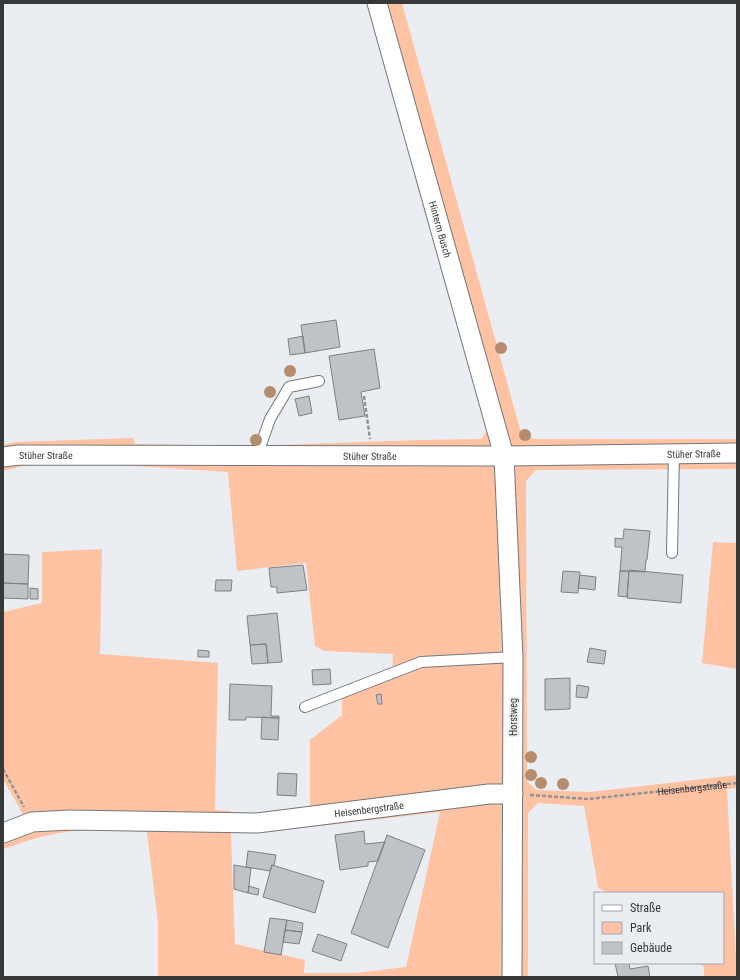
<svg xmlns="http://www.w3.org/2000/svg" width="740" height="980" font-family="'Roboto Condensed',sans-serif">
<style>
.green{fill:#ffc2a2}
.building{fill:#bfc3c8;stroke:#7d8186}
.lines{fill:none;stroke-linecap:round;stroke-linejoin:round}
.lane-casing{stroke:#73777c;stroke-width:12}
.street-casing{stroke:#73777c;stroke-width:21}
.path{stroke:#909296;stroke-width:2.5;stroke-dasharray:4 2;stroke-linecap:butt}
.lane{stroke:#fff;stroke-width:10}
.street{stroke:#fff;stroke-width:19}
.tree{fill:#b58c6d}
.labels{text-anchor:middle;stroke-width:4;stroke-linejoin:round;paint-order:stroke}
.street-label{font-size:10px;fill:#37383a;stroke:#eaeef3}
</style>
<rect width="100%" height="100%" fill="#eaeef3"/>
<!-- green -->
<path class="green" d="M369,3H402L520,429L533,439H737V469L536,470L526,481L527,781L536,790L590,792L737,775V788L727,789L737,977H704V967L699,963H723V893H606L598,887L584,806L538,803L528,813V977H158V923L147,832C120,830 93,828 66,832C44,835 24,842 3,849V827L25,818L3,779V612L42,603V552L102,549L100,654L218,663L215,810L231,811V837L235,944L305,960L304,973H355L406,967L440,812L312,827L310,805V740L342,715V696L392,679L393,654L324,651L315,646L306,563L237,571L228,472L104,464H31L3,471V445L15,442L133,438L135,444L248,446L420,440L481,439L488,430Z
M713,542L737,543V669L702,663Z"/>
<!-- building -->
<path class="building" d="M336,320L340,347L305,353L301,325Z
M303,336L305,353L290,355L288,339Z
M374,349L380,388L361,392L365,416L339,420L329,356Z
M309,396L312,413L299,416L295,399Z
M624,529L650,531L647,560H646L645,572L620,571L622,547H615V538L623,539Z
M3,554L29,555L28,584L3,583Z
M303,565L307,590L277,593V587H271L269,568Z
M629,570L683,575L681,603L627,598Z
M563,571L580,572L578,593L561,592Z
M620,571H629L627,597L618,596Z
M580,575L596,577L595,590L578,588Z
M216,580H232L231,591H215Z
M3,583L28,584V599L3,598Z
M30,588L38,589V599H30Z
M277,613L282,662L268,663L266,644L250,645L247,616Z
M266,644L268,663L252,664L250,645Z
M590,648L606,651L604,664L587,662Z
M198,650L209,651V657H198Z
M330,669L331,684L313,685L312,670Z
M570,678V709L545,710V679Z
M230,684L272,686L271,716H279V718L246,717V720H229Z
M577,685L589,687L587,698L576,697Z
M381,694L382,704H378L376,695Z
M262,717L279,718L278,740L261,739Z
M278,773L297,774L296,796L277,795Z
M364,831L365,844L385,842L378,861L368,862V866L340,870L335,835Z
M387,835L425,850L388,948L351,933Z
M248,851L276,855L274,866L272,865L270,871L246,867Z
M234,865L251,868L248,893L234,889Z
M272,865L324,881L315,913L263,897Z
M249,886L259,889L258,895L248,893Z
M270,918L287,920L281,955L264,952Z
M287,920L303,923L302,932L285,930Z
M285,930L302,932L299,944L283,942Z
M318,934L347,944L341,961L312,951Z
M615,963H629L630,969L648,966L650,977H618Z"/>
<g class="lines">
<defs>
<path id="lane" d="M257,456L270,419L289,387L319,381
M672,553L674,453
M305,707L421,662L513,657"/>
<g id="street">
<path id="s2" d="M377,3L504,456L513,657L512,977"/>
<path id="s3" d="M3,457L19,455L504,456L737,453"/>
<path id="s4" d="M3,833L32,822L69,820L257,823L489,794H513"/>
</g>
</defs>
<!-- lane casing -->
<use href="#lane" class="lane-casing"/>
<!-- street casing -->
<use href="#street" class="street-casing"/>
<!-- path -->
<g class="path">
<path d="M364,396L370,439"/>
<path d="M3,769L24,807"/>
<path id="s1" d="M530,795L588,799L737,783"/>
</g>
<!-- lane -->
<use href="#lane" class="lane"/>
<!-- street -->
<use href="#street" class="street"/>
</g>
<!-- trees -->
<g class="tree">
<circle cx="501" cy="348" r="6"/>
<circle cx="290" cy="371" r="6"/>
<circle cx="270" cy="392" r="6"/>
<circle cx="525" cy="435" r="6"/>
<circle cx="256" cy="440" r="6"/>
<circle cx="531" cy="757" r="6"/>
<circle cx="531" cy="775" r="6"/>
<circle cx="541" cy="783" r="6"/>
<circle cx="563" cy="784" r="6"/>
</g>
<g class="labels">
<!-- street labels -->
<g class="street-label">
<text dy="4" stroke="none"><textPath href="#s2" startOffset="235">Hinterm Busch</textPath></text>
<text dy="4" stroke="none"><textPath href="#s3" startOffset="691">Stüher Straße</textPath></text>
<text dy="4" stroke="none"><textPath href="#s3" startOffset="43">Stüher Straße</textPath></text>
<text dy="4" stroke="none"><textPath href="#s3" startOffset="367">Stüher Straße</textPath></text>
<text transform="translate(513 717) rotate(-90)" y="4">Horstweg</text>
<text dy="4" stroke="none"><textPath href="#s1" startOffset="163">Heisenbergstraße</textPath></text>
<text dy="4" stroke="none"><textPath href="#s4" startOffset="369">Heisenbergstraße</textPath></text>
</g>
</g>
<!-- border -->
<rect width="740" height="980" fill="none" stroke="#37383a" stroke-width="8"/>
<!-- legend -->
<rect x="594" y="892" width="130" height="72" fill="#eaeef3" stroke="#a2a5a9"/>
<rect x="602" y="905" width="20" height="6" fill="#ffffff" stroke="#a2a5a9"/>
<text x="630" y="912" font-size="12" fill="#37383a">Straße</text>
<rect x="602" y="922" width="20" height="12" fill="#ffc2a2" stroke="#a2a5a9"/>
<text x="630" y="932" font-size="12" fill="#37383a">Park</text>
<rect x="602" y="942" width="20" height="12" fill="#bfc3c8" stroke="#a2a5a9"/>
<text x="630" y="952" font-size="12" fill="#37383a">Gebäude</text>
</svg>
